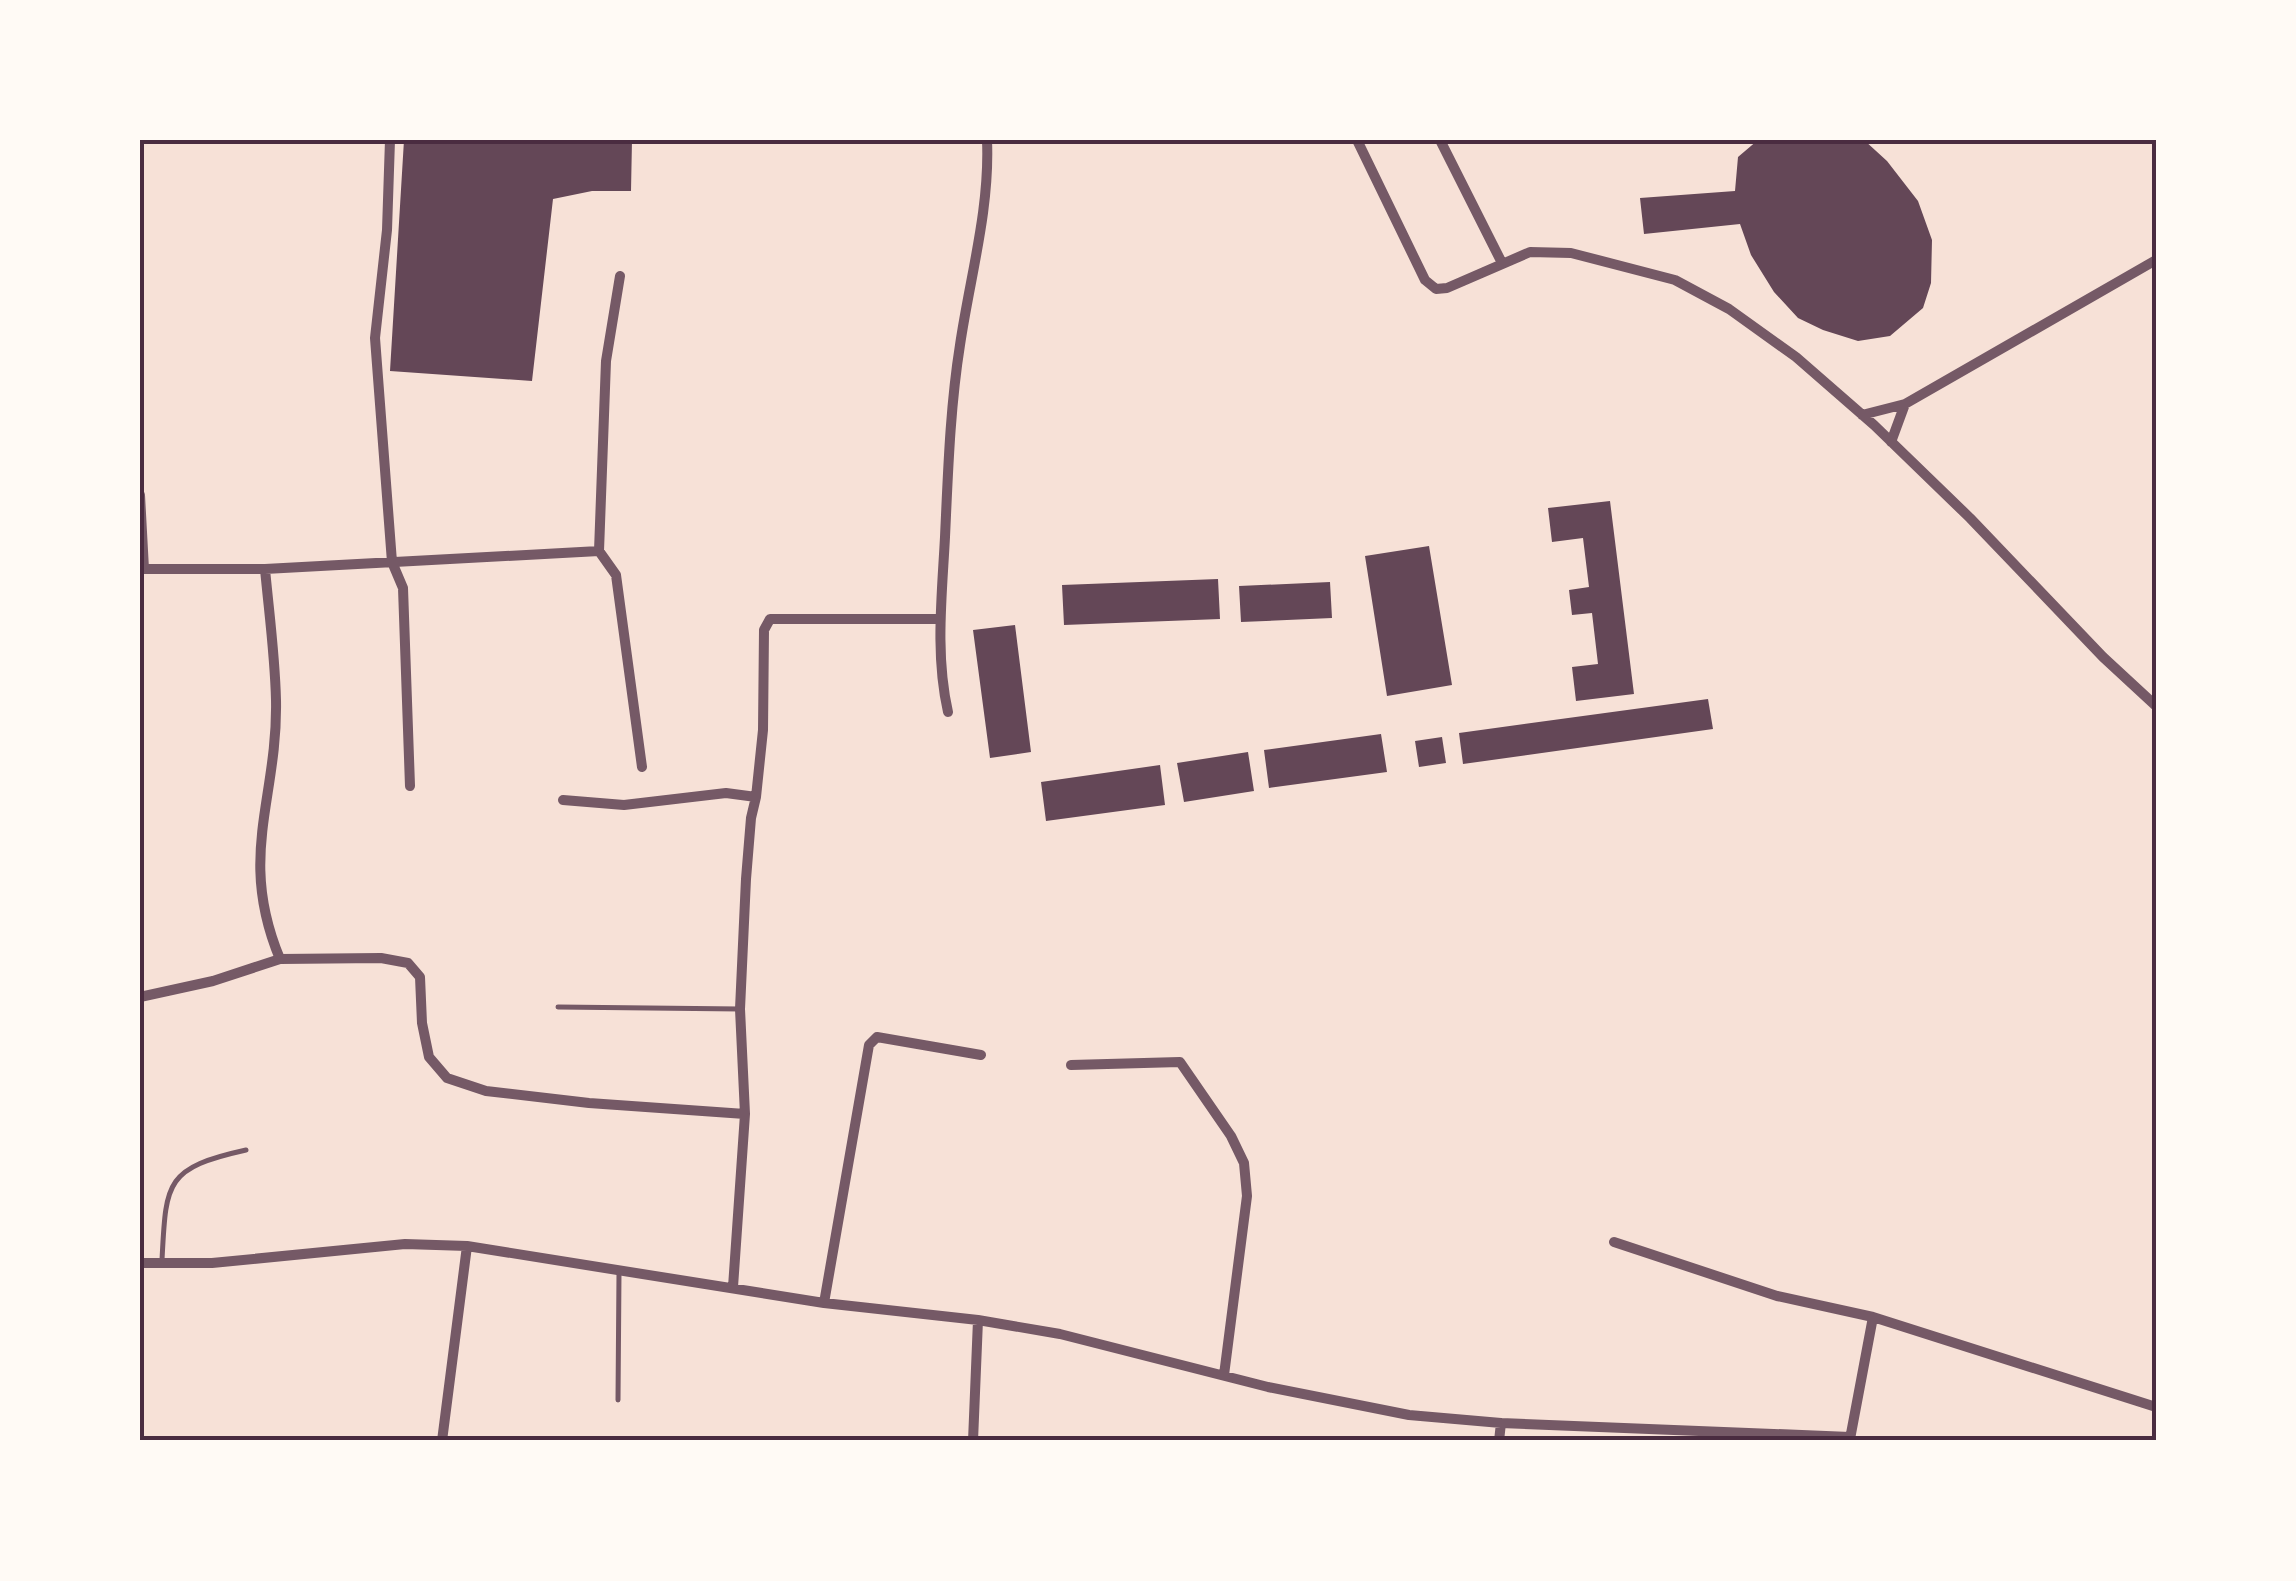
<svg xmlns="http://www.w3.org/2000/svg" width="2296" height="1581" font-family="'Alegreya Sans',sans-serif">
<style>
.building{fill:#644757}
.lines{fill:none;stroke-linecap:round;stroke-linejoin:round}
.service{stroke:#755966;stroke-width:5}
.minor{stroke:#755966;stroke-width:10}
.neatline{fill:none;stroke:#4a2c40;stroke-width:4}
</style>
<rect width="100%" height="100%" fill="#f7e1d7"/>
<!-- building -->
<path class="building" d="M404,140H632L631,191H592L553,199L532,381L390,371Z
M1758,140H1864L1887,161L1918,201L1932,240L1931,283L1923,308L1890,336L1858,341L1823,330L1798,318L1774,292L1751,255L1740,224L1644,234L1640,198L1735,191L1738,157Z
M1610,501L1634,694L1576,701L1572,667L1598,664L1592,613L1572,615L1569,590L1589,587L1583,538L1552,542L1548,508Z
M1429,546L1452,685L1387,696L1365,556Z
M1218,579L1220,619L1064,625L1062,585Z
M1330,582L1332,618L1241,622L1239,586Z
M1015,625L1031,752L990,758L973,630Z
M1708,699L1713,729L1463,764L1459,733Z
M1381,734L1387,772L1269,788L1264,750Z
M1442,737L1446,763L1419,767L1415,741Z
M1248,752L1254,791L1184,802L1177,763Z
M1160,765L1165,805L1046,821L1041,782Z"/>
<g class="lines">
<!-- service -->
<path class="service" d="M558,1007L740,1009
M162,1260C166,1182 165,1168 246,1150
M618,1400L619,1273"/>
<!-- minor -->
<path class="minor" d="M390,140L387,230L375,338L392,562L403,588L410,786
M1357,140L1425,280L1436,289L1447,288L1530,252L1571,253L1675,280L1729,309L1796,357L1874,425L1970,518L2103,657L2156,706
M1440,140L1502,263
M620,276L606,361L599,551L616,575L642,767
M1862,415L1905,404L2156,260
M1891,442L1905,404
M140,495L144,569
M140,569H265L599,551
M265,569C269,612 275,656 276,700C278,799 237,856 280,959
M948,712C935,655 942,595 945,537C948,473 950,408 960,345C970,277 990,209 987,140
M756,797L763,730L764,630L770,619H940
M563,800L624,805L726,793L756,797L751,818L746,879L740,1009L745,1114L733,1287
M140,997L213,981L280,959L381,958L408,963L420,977L422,1023L429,1057L447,1078L486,1091L589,1103L745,1114
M1071,1065L1180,1062L1231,1136L1244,1163L1247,1196L1224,1375
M1614,1242L1777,1296L1873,1317L2156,1407
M140,1263H212L405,1244L467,1246L824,1303L978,1320L1060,1334L1268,1387L1409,1415L1501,1423L1850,1437
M824,1303L869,1045L877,1037L981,1055
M1850,1439L1873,1317
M442,1441L467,1246
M973,1441L978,1320
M1499,1441L1501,1423"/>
</g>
<!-- border -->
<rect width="2296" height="1581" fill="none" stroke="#fffaf5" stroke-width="285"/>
<rect x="142" y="142" width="2012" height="1296" class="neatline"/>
</svg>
